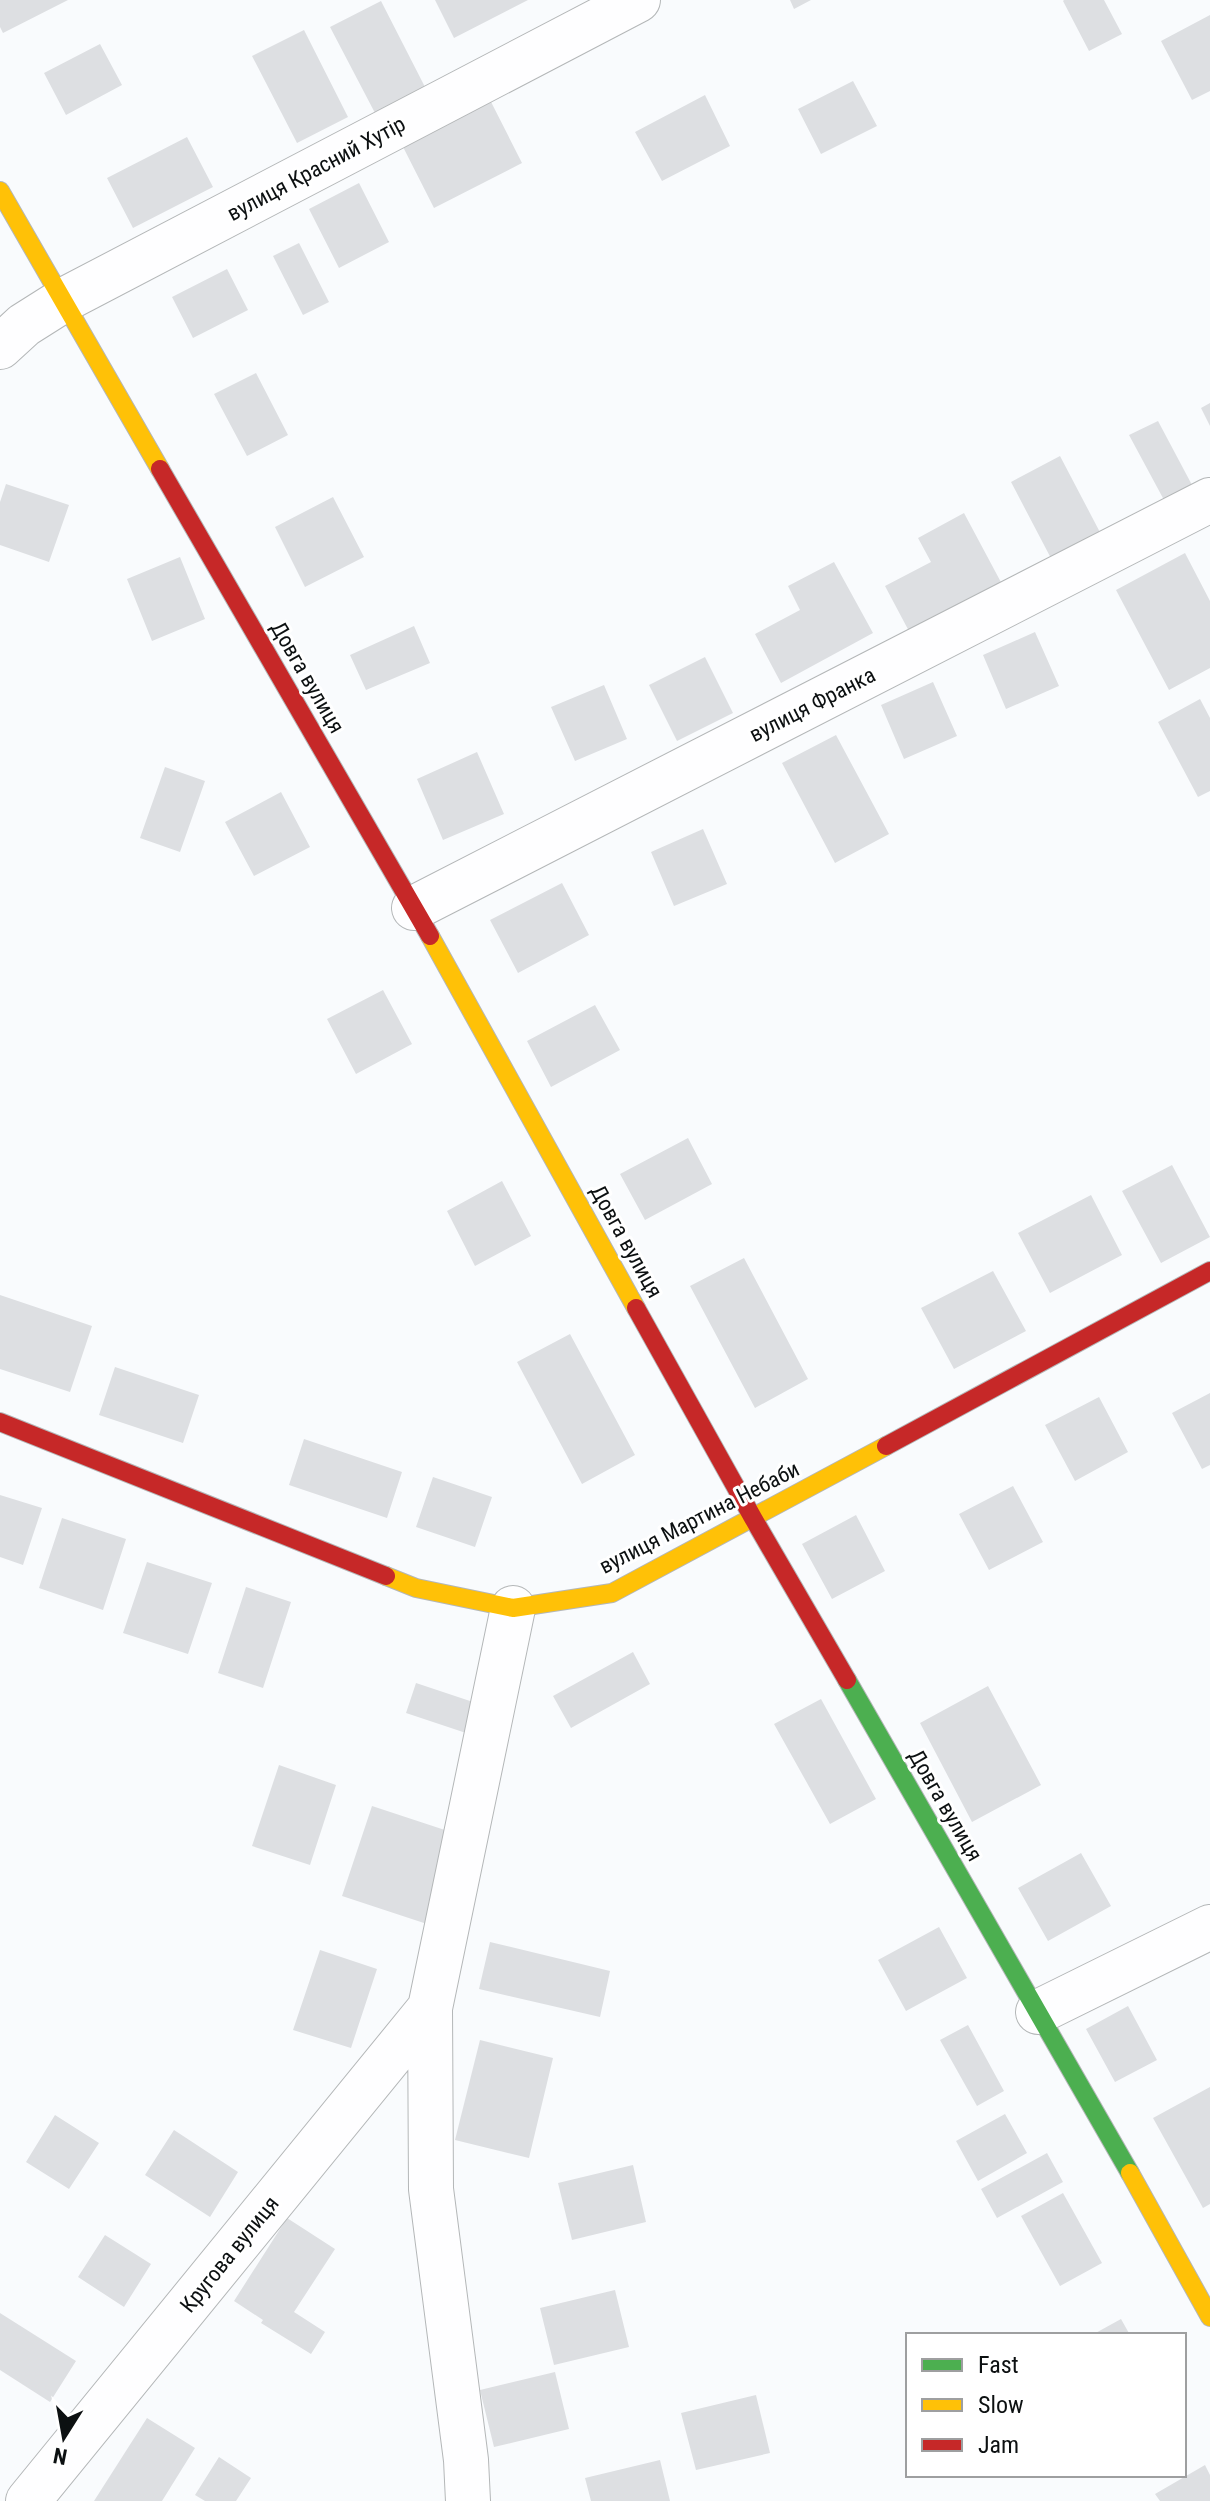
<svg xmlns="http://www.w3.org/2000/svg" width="1210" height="2501" font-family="'Roboto Condensed',sans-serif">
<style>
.building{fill:#dddfe2}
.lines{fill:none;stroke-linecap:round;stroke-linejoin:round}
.street-casing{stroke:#b4b7b8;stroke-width:46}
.fast-casing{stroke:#b4b7b8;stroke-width:20}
.slow-casing{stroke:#b4b7b8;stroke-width:20}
.jam-casing{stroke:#b4b7b8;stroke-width:20}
.street{stroke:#fefeff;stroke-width:44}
.fast{stroke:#4caf50;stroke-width:18}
.slow{stroke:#ffc107;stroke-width:18}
.jam{stroke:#c62828;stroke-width:18}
.labels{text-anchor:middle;stroke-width:6;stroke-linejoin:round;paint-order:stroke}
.street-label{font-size:22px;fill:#0c1011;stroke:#fff}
</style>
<rect width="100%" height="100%" fill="#f9fbfd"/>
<!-- building -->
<path class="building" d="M0,0H68L3,33L0,27Z
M435,0H528L454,38Z
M790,0H811L794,9Z
M1064,0H1104L1122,34L1089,51L1063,1Z
M381,1L425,87L375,113L330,27Z
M1210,15V91L1192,100L1161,41Z
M304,30L348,117L297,143L252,56Z
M100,44L122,85L66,115L44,73Z
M853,81L877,126L821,154L798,109Z
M487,94L522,163L434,208L399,139Z
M705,95L730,146L662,181L635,132Z
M187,137L213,187L133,228L107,178Z
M359,183L389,242L339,268L309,209Z
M299,243L329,302L303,315L273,256Z
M227,269L248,310L193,338L172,297Z
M256,373L288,435L247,456L214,394Z
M1210,403V426L1201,408Z
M1158,421L1192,485L1164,500L1129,435Z
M1060,456L1103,538L1054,564L1011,482Z
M6,484L69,505L49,562L0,545V502Z
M333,497L364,557L305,587L275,527Z
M964,513L1003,586L911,635L885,586L931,562L918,538Z
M1185,553L1210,601V668L1169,690L1116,590Z
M180,557L205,619L152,641L127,579Z
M834,562L873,633L781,683L755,634L800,610L788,586Z
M414,626L430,663L366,690L350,655Z
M1035,632L1059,686L1006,709L983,655Z
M705,657L733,713L677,741L649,685Z
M933,682L957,736L904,759L881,705Z
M604,685L627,739L575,761L551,707Z
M1200,699L1210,718V791L1198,797L1158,722Z
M836,735L889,834L835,863L782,763Z
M477,752L504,814L443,840L417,779Z
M165,767L205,781L180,852L140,838Z
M281,792L310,847L254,876L225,822Z
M703,829L727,884L674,906L651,852Z
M562,883L589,935L518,973L490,920Z
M383,990L412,1044L356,1074L327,1019Z
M595,1005L620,1050L551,1087L527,1041Z
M688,1138L712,1184L645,1220L620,1174Z
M1172,1165L1210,1237L1161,1263L1122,1191Z
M502,1181L531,1236L475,1266L447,1211Z
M1091,1195L1122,1255L1050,1293L1018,1233Z
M744,1258L808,1379L755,1408L690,1286Z
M993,1271L1026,1331L954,1369L921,1308Z
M0,1295L92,1326L70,1392L0,1369Z
M570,1334L635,1455L582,1484L517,1362Z
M115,1367L199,1395L183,1443L99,1415Z
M1210,1393V1465L1202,1469L1172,1413Z
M1099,1397L1128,1452L1075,1481L1045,1425Z
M304,1439L402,1472L387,1518L289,1485Z
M433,1477L492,1497L475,1547L416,1527Z
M1013,1486L1043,1542L989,1570L959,1514Z
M0,1495L42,1508L23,1565L0,1557Z
M856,1515L885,1571L832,1599L802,1544Z
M62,1518L126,1539L103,1610L39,1588Z
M147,1562L212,1583L188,1654L123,1633Z
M246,1587L291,1602L263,1688L218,1673Z
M633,1652L650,1684L571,1728L553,1696Z
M416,1683L482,1705L472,1735L406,1713Z
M988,1686L1041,1785L972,1822L920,1723Z
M821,1699L876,1799L830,1824L774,1724Z
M279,1765L336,1785L310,1865L252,1846Z
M372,1806L457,1834L427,1924L342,1896Z
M1081,1853L1111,1906L1048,1941L1018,1888Z
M939,1927L967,1978L906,2011L878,1960Z
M490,1942L610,1971L600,2017L479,1989Z
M320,1950L377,1969L351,2048L293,2030Z
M1128,2006L1157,2060L1115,2082L1086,2029Z
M968,2025L1004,2091L977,2106L940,2040Z
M480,2040L553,2058L529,2158L455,2140Z
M1210,2087V2204L1203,2208L1153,2118Z
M1005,2114L1027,2153L978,2181L956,2141Z
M55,2115L99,2143L69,2189L26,2162Z
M174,2130L238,2172L210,2217L145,2175Z
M1047,2153L1063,2182L997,2218L981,2189Z
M633,2165L646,2222L572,2240L558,2183Z
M1063,2193L1102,2263L1060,2286L1021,2216Z
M287,2218L335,2249L294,2312L325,2332L311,2354L261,2323L263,2320L234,2301Z
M105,2235L151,2264L124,2307L78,2277Z
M615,2290L629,2347L554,2365L540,2308Z
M0,2313L76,2361L50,2402L0,2370Z
M1121,2319L1130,2335H1092Z
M555,2372L569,2429L494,2447L480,2390Z
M756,2395L770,2453L696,2470L681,2413Z
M147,2418L195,2448L162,2501H94Z
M219,2457L251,2478L236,2501H205L195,2495Z
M660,2460L670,2501H591L585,2478Z
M1205,2465L1210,2475V2501H1160L1155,2494Z"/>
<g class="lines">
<defs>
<path id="street" d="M0,347L24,325L62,301L638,0
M414,908L1210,500
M1038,2012L1210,1927
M28,2501L430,2008
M468,2501L466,2460L431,2189L430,2008L513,1608"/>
<path id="fast" d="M847,1680L1130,2173"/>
<path id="slow" d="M0,191L160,469
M430,936L636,1308
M386,1576L416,1588L513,1608L612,1593L886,1446
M1130,2173L1210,2317"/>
<path id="jam" d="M160,469L430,936
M636,1308L753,1518L847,1680
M0,1422L386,1576
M886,1446L1210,1271"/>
</defs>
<!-- street casing -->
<use href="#street" class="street-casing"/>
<!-- fast casing -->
<use href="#fast" class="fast-casing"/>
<!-- slow casing -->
<use href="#slow" class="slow-casing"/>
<!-- jam casing -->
<use href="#jam" class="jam-casing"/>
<!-- street -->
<use href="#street" class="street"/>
<!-- fast -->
<use href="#fast" class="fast"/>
<!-- slow -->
<use href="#slow" class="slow"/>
<!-- jam -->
<use href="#jam" class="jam"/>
</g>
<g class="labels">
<!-- street labels -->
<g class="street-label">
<text transform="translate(316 168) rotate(-28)" y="8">вулиця Красний Хутір</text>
<text transform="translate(308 677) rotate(60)" y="8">Довга вулиця</text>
<text transform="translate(812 704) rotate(-27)" y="8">вулиця Франка</text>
<text transform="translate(627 1241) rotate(61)" y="8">Довга вулиця</text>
<text transform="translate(699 1517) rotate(-27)" y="8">вулиця Мартина Небаби</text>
<text transform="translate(946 1805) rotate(60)" y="8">Довга вулиця</text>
<text transform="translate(229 2254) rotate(-51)" y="8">Кругова вулиця</text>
</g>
</g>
<!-- legend -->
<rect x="906" y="2333" width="280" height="144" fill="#ffffff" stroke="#9e9fa0" stroke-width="2"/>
<rect x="922" y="2359" width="40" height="12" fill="#4caf50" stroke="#9e9fa0" stroke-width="2"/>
<text x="978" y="2373" font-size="24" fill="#0c1011">Fast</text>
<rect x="922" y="2399" width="40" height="12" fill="#ffc107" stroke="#9e9fa0" stroke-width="2"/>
<text x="978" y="2413" font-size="24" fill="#0c1011">Slow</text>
<rect x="922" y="2439" width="40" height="12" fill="#c62828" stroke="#9e9fa0" stroke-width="2"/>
<text x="978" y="2453" font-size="24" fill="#0c1011">Jam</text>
<!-- north arrow -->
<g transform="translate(64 2437) rotate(191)" stroke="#ffffff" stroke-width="6" paint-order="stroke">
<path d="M0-6L14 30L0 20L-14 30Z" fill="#0c1011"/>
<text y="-12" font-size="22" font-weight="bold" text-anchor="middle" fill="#0c1011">N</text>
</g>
</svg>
